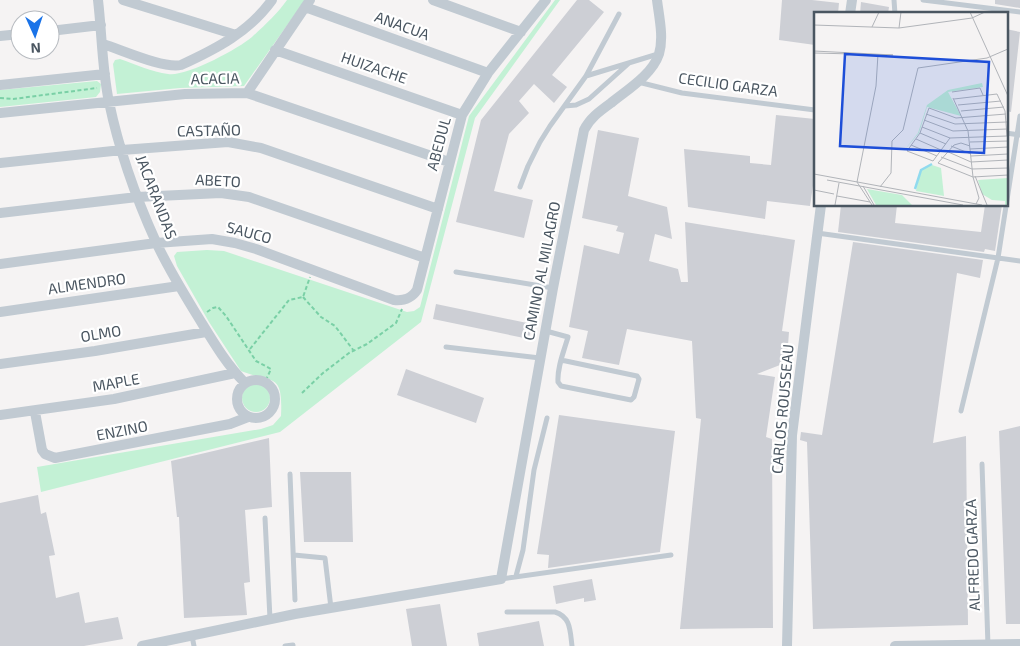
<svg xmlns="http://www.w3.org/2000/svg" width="1020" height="646" font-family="'Exo 2',sans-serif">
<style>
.green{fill:#c3f1d5}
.building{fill:#cdcfd5}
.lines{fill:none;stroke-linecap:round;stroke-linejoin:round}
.path{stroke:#7ad0a6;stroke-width:2;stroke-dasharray:4 2.5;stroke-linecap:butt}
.service{stroke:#c1cad2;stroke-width:5}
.minor{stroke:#c1cad2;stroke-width:10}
.labels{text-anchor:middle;stroke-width:4.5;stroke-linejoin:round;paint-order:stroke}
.street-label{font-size:15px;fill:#4a5661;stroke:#fff}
.inset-river{fill:none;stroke:#90daee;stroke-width:2.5}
.inset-road{fill:none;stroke:#b1b4b9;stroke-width:1}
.view{fill:#1d4ed8;fill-opacity:0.15;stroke:#1d4ed8;stroke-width:2.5}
.inset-edge{fill:none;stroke:#4a5661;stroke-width:2.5}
</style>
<rect width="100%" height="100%" fill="#f5f3f3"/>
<!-- green -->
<path class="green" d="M287,0H305L244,86L180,88L117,94L113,64L115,60L120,59C135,64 152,72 168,74C186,77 238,49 252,37C264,26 278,13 287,0Z
M555,0H560L475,118L421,322L280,432L41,492L37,467L261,429L273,425L281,416C283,372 274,384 241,371L209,322L177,266L174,256L177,252L207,250L224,251L407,312L414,311L420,307L469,116Z
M97,81L101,84L100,92L96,97L0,107V90Z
M242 398a14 14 0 1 1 28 0a14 14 0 1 1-28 0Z"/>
<!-- building -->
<path class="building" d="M577,0H589L604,12L552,75L567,87L554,103L534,84L519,101L529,113L509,134L494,191L533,200L524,238L456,222L481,120Z
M782,0H812L839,3L838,14H815V45L779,40Z
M995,0H1020V8L995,4Z
M861,2L889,7L888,14H860Z
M1006,29L1020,32L1011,112L1006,111Z
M776,115L815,119V172L810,206L767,201L765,219L688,207L684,149L750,156V163L771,165Z
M598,130L639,138L628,196L667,207L672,239L655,234L649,261L678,269L681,282H688L685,222L795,240L782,331L789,332L787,358L780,365L757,374L775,377L766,437L772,439L773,628L680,629L701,419L696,418L692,341L627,329L619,365L582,358L588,331L569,327L584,245L619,254L624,233L616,231L618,226L582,218Z
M841,205H897L895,223L981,232L985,205H1002L995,251L985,249L984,252L838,232Z
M853,242L983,260L980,278L957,273L933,443L966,436L968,625L813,629L807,442L800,440L801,432L822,435Z
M436,304L532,324L529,339L433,319Z
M406,369L484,398L476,423L397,395Z
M559,415L675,431L660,552L548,568L549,555L537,554Z
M1020,426V624H1006L999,431Z
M269,438L272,507L245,510L250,582L244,583L247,615L184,618L179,517H177L171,461Z
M300,472H351L353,542H304Z
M38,495L41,514L46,512L55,555L49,556L56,598L79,592L85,623L118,617L123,639L84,646H0V503Z
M592,579L596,600L584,602V598L556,604L553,586Z
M440,604L447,646H412L406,609Z
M539,621L544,646H479L477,633Z"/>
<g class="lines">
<!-- path -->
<path class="path" d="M0,98L13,99L97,88
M303,297L321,317L335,326L354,351
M207,312L213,308L218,307L226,316L256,361L271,369L265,382
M250,349L289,300L303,297L310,277
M302,393L323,373L349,353L367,344L396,323L402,309"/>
<!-- service -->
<path class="service" d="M894,0L895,14
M923,0L1020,12
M586,76L619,14
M638,82L682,93L815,110
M565,106L576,105L589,99L628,64
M1006,133L1020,135
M520,187L528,166L540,142L550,126L586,76L658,54
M817,233L1020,261
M456,272L553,288
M546,331L568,337C564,351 557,367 558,382L561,386L631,400L634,397L639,379L637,376L561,360
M446,347L540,358
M961,411L998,258L1020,116
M982,464L988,646
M290,474L295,600
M265,518L270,619
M294,555L325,558L331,608
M516,576L523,550L534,470L547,418
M501,579L671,555
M507,612H555C571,617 570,631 572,646
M192,636L194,646
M285,646L293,645"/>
<!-- minor -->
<path class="minor" d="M98,0C102,34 102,69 109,102C119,150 136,198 156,242C167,266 181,289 195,312C210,336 224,362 245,383
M123,0L236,35
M433,0L521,32
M305,7L488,73
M850,14L852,0
M50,31L101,25
M0,36L20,34
M103,44C122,50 164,69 181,65C216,49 249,32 272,0
M275,50L462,115
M0,85L105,74
M247,93L310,0
M0,113L185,94L247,93L449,162
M0,163L122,150L228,142L261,148L438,209
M0,213L137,197L221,193L249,197L425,258
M0,264L156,243L212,239L235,243L256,249L394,300C404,301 411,299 417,290L462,115L488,73L546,0
M0,312L179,286
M0,364L95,351L206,332
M237 399a19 19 0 1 1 38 0a19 19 0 1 1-38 0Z
M35,412L42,450L45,454L55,458L230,424L248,417
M0,415L114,399L235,373
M142,646L295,614L501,579L553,288L584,130C590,118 600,111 611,103C627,90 652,75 659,54C664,37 659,17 657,0
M787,646L792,435L821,205
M895,646L1020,644"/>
</g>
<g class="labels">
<!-- street labels -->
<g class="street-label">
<text transform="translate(402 26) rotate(20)" y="5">ANACUA</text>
<text transform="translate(374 68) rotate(19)" y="5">HUIZACHE</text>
<text transform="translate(215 79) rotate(-1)" y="5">ACACIA</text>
<text transform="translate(728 85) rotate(8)" y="5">CECILIO GARZA</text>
<text transform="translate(209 131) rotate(-1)" y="5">CASTAÑO</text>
<text transform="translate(439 144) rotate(-75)" y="5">ABEDUL</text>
<text transform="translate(218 181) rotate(3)" y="5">ABETO</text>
<text transform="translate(156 197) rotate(69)" y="5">JACARANDAS</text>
<text transform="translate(249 233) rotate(15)" y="5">SAUCO</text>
<text transform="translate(542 271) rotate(-79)" y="5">CAMINO AL MILAGRO</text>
<text transform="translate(87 284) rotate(-8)" y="5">ALMENDRO</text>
<text transform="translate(101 334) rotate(-9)" y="5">OLMO</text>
<text transform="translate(116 383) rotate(-10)" y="5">MAPLE</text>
<text transform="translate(783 409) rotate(-85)" y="5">CARLOS ROUSSEAU</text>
<text transform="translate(122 431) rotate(-11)" y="5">ENZINO</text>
<text transform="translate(973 555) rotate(-92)" y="5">ALFREDO GARZA</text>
</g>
</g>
<!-- overview -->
<g transform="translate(814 12)">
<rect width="194" height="194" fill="#f5f3f3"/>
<path d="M168,71L169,75L134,80L147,104L113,95L105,121L88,141L104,121L113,93L134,78ZM118,153L127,156L130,184L102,179L107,158ZM194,166V193H191V189L178,188L168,182L164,168ZM53,177L88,183L98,193H62Z" fill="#c3f1d5"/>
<path class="inset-river" d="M101,177L107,158L118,152"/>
<path class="inset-road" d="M156,0L194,84M0,13L85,16L158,6L171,0M58,15L65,0M85,16L87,0M0,39L79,43L0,41M138,80L166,76L169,83M139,86L154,119L159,165L165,186L162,192M144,93L187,89M147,99L190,95M112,102L141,112L193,110M110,108L139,119L193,117M108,115L136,126L193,124L191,99L183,82L140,87M106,121L132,132M136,126L119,149L93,139L106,121L115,96L142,106L192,102M102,127L127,138M156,130L194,129M97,133L123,144M137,134L157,142M156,134L147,131L140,133L124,151L159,165L194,163M156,137L194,135M132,139L157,150L194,148M157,144L194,142M127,145L158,157L194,156M0,162L168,193M161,164L173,193M13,168L149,193M49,174L60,193M66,175L77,161L78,129L89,118L104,56L173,46L194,37M0,178L20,182M23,184L56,190M21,193L25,171M58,193L43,170L62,74L64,42"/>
<path class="view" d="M31,42L175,50L170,141L26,134Z"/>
<rect width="194" height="194" class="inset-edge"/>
</g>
<!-- north arrow -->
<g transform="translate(35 35) rotate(177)"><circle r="24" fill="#ffffff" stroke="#b7bbc0"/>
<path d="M0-4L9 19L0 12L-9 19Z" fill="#1a73e8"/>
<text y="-8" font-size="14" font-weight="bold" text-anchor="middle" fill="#4a5661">N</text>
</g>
</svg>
